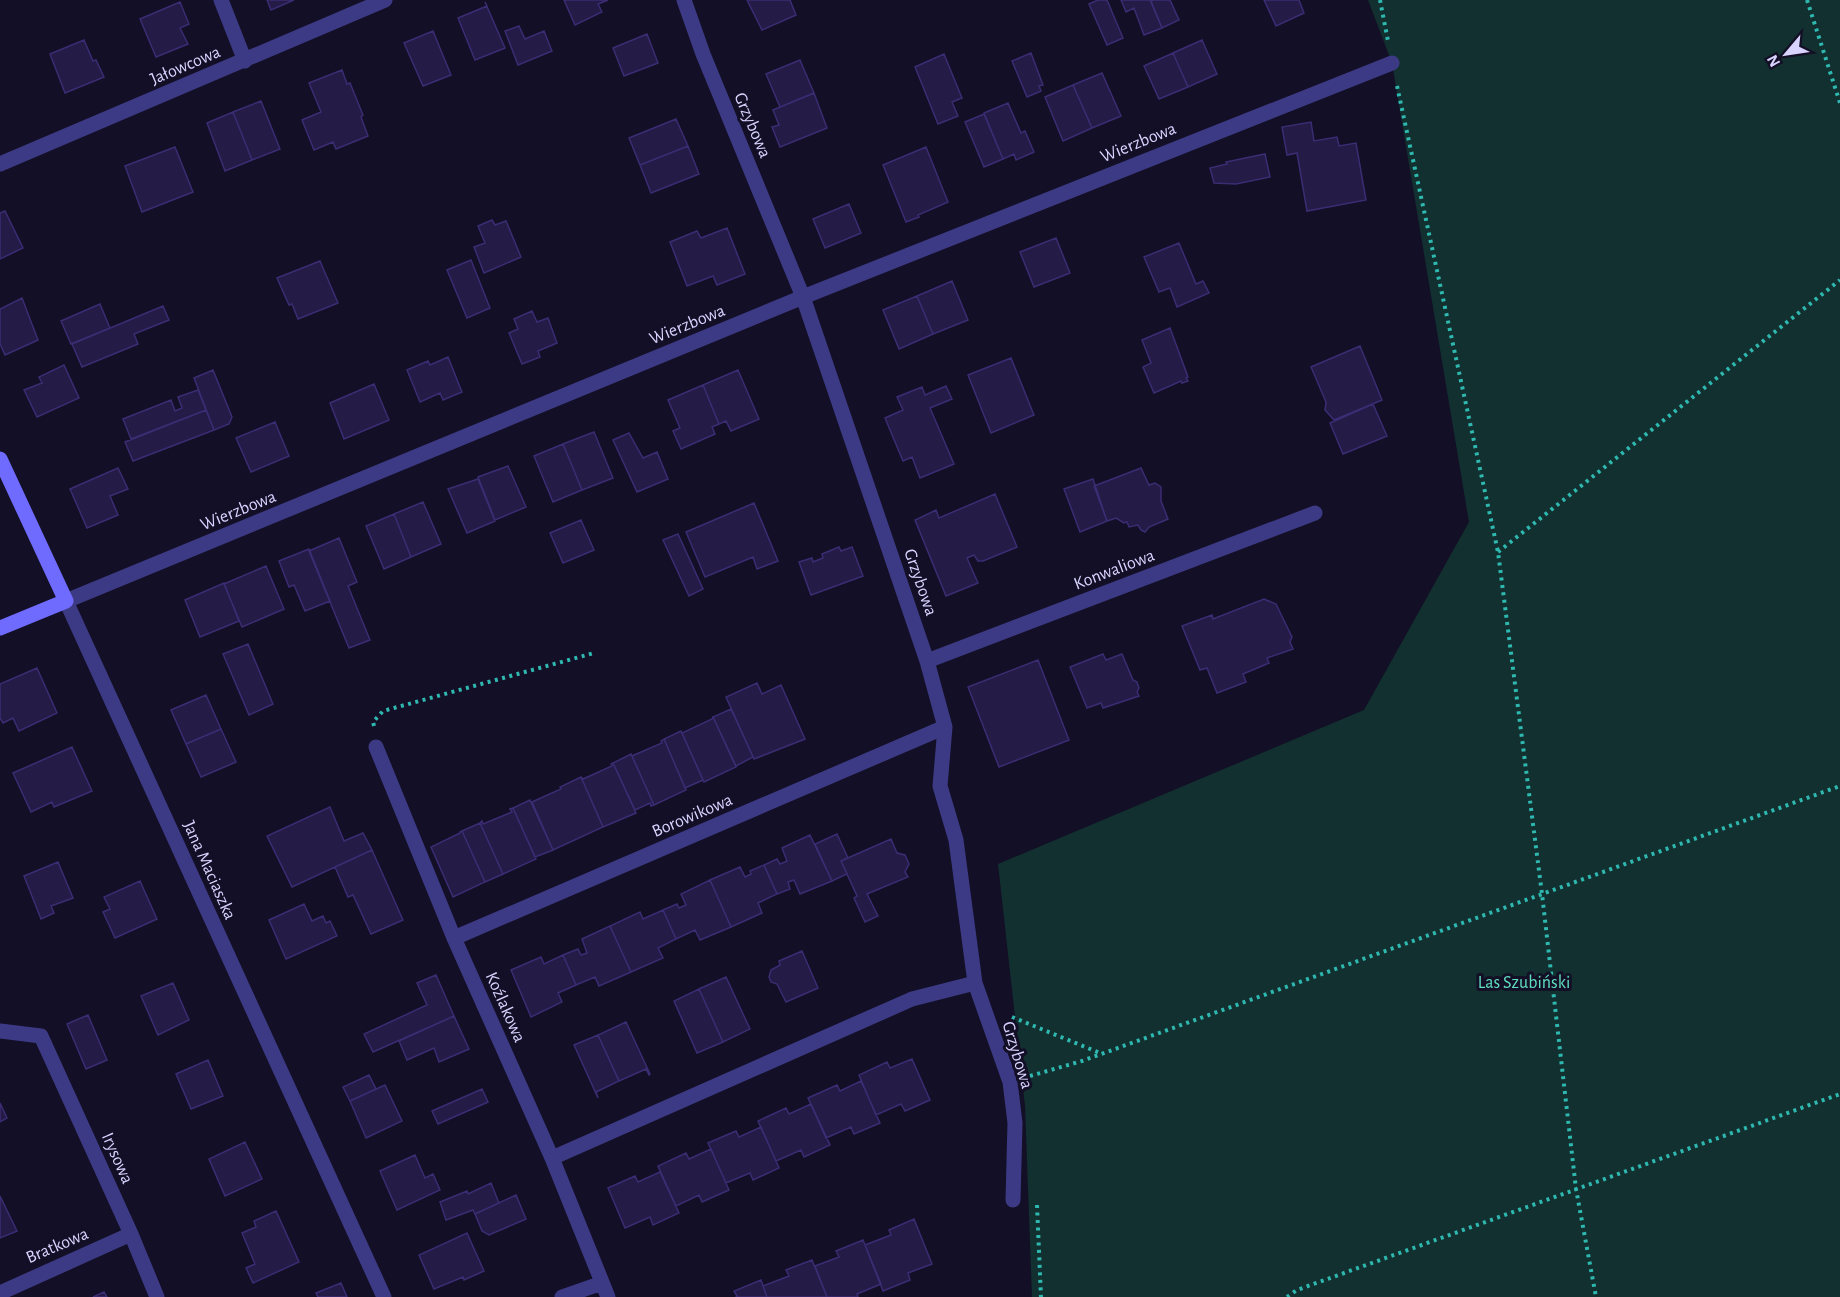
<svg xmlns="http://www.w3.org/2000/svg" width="1840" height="1297" font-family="'Alegreya Sans',sans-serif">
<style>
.green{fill:#12302f}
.building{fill:#241b47;stroke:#3b2d73;stroke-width:1.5}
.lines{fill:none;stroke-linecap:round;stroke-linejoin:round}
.path{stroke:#2fb8b0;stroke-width:4;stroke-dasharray:3 4.5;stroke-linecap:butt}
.street{stroke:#3d3a85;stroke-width:15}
.secondary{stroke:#6f6bff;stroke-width:15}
.labels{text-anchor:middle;stroke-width:6;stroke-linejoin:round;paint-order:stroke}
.street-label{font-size:18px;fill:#d9d4ff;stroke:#130f26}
.park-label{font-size:18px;fill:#5fe0c0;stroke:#130f26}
</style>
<rect width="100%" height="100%" fill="#130f26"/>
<!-- green -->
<path class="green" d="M1368,0H1840V1297H1032L1025,1106L998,864L1364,710L1469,522L1392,63Z"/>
<!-- building -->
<path class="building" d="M267,0H294L271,10Z
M564,0H608L598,4L602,12L575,25Z
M747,0H790L796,15L762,30Z
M1098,0H1107L1123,38L1107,45L1089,4Z
M1121,0H1150L1162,28L1144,35L1134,8L1126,12Z
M1153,0H1170L1179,20L1162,28L1151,1Z
M1264,0H1299L1304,13L1276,26Z
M180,2L189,24L180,28L188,44L156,57L140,19Z
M485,2L505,48L475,60L458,18L487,6Z
M519,26L525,39L544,31L552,51L518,65L505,31Z
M433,31L451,75L423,86L404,43Z
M647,34L658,63L624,76L613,48Z
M84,40L93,61L96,60L104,77L65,93L50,54Z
M1202,40L1217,74L1188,87L1173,53Z
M1031,53L1043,85L1039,86L1041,91L1027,97L1012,61Z
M1173,53L1188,87L1159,99L1144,66Z
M944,54L962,98L952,102L958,116L938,124L915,67Z
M800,60L814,93L780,107L766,74Z
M342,70L347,84L350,83L363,115L361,117L368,136L336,149L333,142L314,150L302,120L321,112L309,83Z
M1102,73L1121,116L1092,128L1073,85Z
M1073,85L1092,128L1063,141L1045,97Z
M814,93L827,128L780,147L772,127L779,125L773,110Z
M261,101L280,149L252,160L233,112Z
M1008,103L1021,133L1025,131L1034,152L1016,160L1014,154L1003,159L984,113Z
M233,112L252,160L225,171L207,123Z
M984,114L1003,159L984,167L965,122Z
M676,119L688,146L640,165L629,138Z
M1311,122L1314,141L1337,137L1339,146L1356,143L1366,200L1307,211L1297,153L1287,155L1282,127Z
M688,146L699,174L651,193L640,165Z
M175,147L193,192L142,212L125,166Z
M926,147L948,202L918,215L919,217L906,222L883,165Z
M1265,154L1270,177L1236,184L1214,183L1210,168L1227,164L1226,162Z
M849,204L861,233L825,248L813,219Z
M5,211L23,248L0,259V213Z
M492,220L495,225L506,221L521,257L484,273L474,247L485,243L478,226Z
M727,228L745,274L717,285L713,276L687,286L670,242L697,231L701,238Z
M1056,238L1070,273L1034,287L1020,252Z
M1179,243L1196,284L1203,281L1209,293L1177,307L1170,288L1159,292L1144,257Z
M471,260L490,308L467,318L447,270Z
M320,261L338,303L298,319L292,304L289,305L277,278Z
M952,281L968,320L933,334L917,296Z
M917,296L933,334L899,349L883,310Z
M22,298L38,340L5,355L0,344V309Z
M100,304L110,328L71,344L61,321Z
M163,306L169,320L134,334L138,344L82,367L72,344Z
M532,311L537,322L548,318L557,343L538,351L540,357L522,364L509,333L518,329L514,319Z
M1170,328L1188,377L1186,378L1188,381L1182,383L1181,381L1154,393L1143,367L1151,363L1142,340Z
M1360,346L1382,400L1334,420L1325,410L1326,402L1311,367Z
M448,357L462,392L443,400L440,393L420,402L407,370L428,361L430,365Z
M1011,358L1034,415L991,433L968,375Z
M64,365L79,398L37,417L24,390L42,383L39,377Z
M213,370L232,417L229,424L214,430L194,378Z
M738,370L759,419L731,431L726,421L719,424L703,385Z
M374,384L389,420L344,439L330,403Z
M703,385L719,424L712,427L715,434L681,449L673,431L680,428L668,400Z
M946,386L952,399L930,408L954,464L920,478L912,457L903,461L885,418L903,410L897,397L922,387L925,395Z
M198,390L206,410L131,439L123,419L171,400L175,411L182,408L178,397Z
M1373,404L1387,436L1343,454L1330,423Z
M206,410L214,430L133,461L125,442Z
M275,422L289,456L251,472L236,438Z
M594,432L613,478L582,490L563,444Z
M629,433L643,458L657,452L668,479L637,492L613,440Z
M563,444L582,490L553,502L534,456Z
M508,466L526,507L495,520L478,477Z
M118,468L128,489L110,496L118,515L87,528L70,489Z
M1141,468L1149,485L1155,483L1161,487V501L1168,519L1149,527L1145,532L1141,530L1138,525L1129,527L1127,522L1124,523L1116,518L1107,521L1094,486Z
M478,479L495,521L467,533L448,489Z
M1093,479L1107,521L1080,532L1064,489Z
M995,494L1017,547L983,561H978L974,555L967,558L978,583L946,596L915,520L936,510L939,518Z
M423,502L441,544L411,557L394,514Z
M754,503L778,561L757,569L753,557L705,577L686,532Z
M394,514L411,557L384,569L366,526Z
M581,520L594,550L563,563L550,533Z
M678,534L703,589L689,596L663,540Z
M339,538L357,582L348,586L370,640L349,648L309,551Z
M839,547L841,551L852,547L863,576L811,595L799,562L812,558L813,562L823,558L822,554Z
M309,549L330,601L305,611L294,585L289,587L279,561Z
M266,566L284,609L242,627L224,584Z
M224,583L239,621L200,637L185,600Z
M1264,599L1276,604L1292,637L1290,642L1293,649L1267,658L1269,663L1243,674L1246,682L1217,693L1207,668L1200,670L1182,626L1212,615L1213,619Z
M248,644L273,704L249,715L223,654Z
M1103,654L1106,660L1122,654L1133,680L1137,682L1139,688L1137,692L1139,696L1103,708L1101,703L1087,708L1070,667Z
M1038,660L1069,740L999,767L968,687Z
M37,668L57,713L19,731L13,718L3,723L0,718V684Z
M757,683L762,694L781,685L805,739L754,759L726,697Z
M206,695L221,729L186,744L171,710Z
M731,709L753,757L736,766L713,717Z
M713,717L736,767L704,782L682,733L712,719Z
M221,729L236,762L201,777L186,744Z
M681,731L703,780L685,788L664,739Z
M664,739L686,790L654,805L632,756L662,743L661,741Z
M72,747L92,791L54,807L52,802L31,812L13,773Z
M631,754L654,805L651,806L650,803L635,810L613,763Z
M613,763L636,813L603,827L581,777L583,779L612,766L611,764Z
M581,777L603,827L553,850L532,802L561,789L560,787Z
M530,800L553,850L535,857L513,808Z
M330,807L344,841L363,833L372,850L292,887L267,836Z
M513,808L536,859L503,874L480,823L482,821L483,824L512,812L510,809Z
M480,823L503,874L485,882L462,831Z
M462,831L485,882L453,897L431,847L460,833V832Z
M837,834L848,858L841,861L847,874L832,881L815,844Z
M810,835L832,881L800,894L794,880L788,882L790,889L777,894L764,865L777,859L780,864L787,861L782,848Z
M891,839L897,853L905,855L909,864L905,872L908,877L867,894L878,916L865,922L854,898L857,896L841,861Z
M372,850L403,920L371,934L353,895L348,897L335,867Z
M58,862L73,898L51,906L54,913L41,919L24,876Z
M764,865L777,894L758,903L762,913L731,927L710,880L740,867L745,877L751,874L750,871Z
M710,880L731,927L700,940L695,930L676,939L663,910L677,904L679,908L686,905L681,894Z
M140,881L157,919L115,938L103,912L110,909L104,897Z
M304,904L312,921L323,916L326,923L330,921L337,936L286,959L269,920Z
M663,910L676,939L658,948L663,958L631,972L610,926L640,912L643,919Z
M610,926L631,972L599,986L595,977L576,985L563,955L578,949L581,955L587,953L582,939Z
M802,951L818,988L786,1002L777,984L771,982L769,977L771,970L780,965L779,961Z
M563,955L576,985L558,993L562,1002L531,1017L511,970L541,957L544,964Z
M436,975L454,1016L373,1052L364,1034L427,1005L417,983Z
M726,977L750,1029L723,1042L699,989Z
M173,983L189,1020L158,1035L141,996Z
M699,989L723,1042L697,1053L674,1001Z
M88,1015L107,1060L86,1069L67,1024Z
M454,1016L469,1049L439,1062L434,1048L407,1060L399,1041Z
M626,1022L650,1074L649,1075L646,1069L619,1081L598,1035Z
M598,1035L619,1081L596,1092L598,1098L574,1045Z
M912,1059L930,1100L905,1111L901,1104L876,1115L859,1075L887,1062L890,1068Z
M208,1060L223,1096L191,1109L176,1074Z
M369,1075L376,1089L350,1101L343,1087Z
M861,1081L880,1123L854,1134L851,1127L826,1138L808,1098L837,1085L840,1091Z
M385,1085L402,1121L366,1138L350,1101Z
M482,1089L488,1102L438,1124L432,1111Z
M0,1103L7,1118L0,1122Z
M811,1104L830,1145L804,1157L801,1150L776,1161L758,1121L786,1108L789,1114Z
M761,1127L779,1168L753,1180L750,1173L726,1183L708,1143L736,1131L739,1137Z
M245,1142L262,1179L225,1196L209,1159Z
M711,1149L729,1190L702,1202L699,1195L676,1206L658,1166L686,1153L689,1159Z
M415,1155L425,1178L433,1174L440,1190L397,1210L380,1171Z
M660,1172L679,1213L653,1225L650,1217L625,1228L608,1188L635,1176L638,1182Z
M491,1183L499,1203L475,1214L473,1210L446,1220L440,1202L467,1191L468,1194Z
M516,1195L526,1219L489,1235L482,1231L475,1214Z
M0,1196L17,1231L0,1238Z
M276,1211L299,1262L253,1283L246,1268L255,1264L242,1233L256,1227L254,1221Z
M914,1219L932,1264L908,1273L910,1280L883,1291L865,1245L891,1235L889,1230Z
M467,1233L484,1271L464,1280L463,1277L434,1289L419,1255Z
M863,1240L881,1284L857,1294L858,1297H827L815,1266L839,1257L836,1251Z
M812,1260L827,1297H767L763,1286L789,1276L786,1270Z
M761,1280L767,1297H736L737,1296L734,1291Z
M341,1283L347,1297H318L316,1293Z
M104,1292L107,1297H93Z"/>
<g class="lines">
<!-- path -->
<path class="path" d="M1380,0L1388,41
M1807,0L1840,103
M1397,86L1498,552L1542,894L1576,1189L1596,1297
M1498,552L1840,280
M374,726L373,722L383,711L594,653
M1012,1017L1100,1053
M1030,1076L1082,1061L1840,786
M1037,1205L1041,1297
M1287,1297L1297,1290L1840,1094"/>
<!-- street -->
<path class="street" d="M221,0L245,61
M684,0L703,54L803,297L927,661L945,727L940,786L956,840L975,983L1010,1082L1015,1123L1013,1200
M0,164L385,0
M927,661L1315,513
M376,747L454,938L552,1158L608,1297
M454,938L945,727
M0,1031L41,1036L131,1234L157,1297
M552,1158L912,999L975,983
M0,1293L131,1234
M384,1297L66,601L803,297L1392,63
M562,1297L602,1283"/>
<!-- secondary -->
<path class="secondary" d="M0,459L66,601L0,628"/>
</g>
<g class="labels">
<!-- street labels -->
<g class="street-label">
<text transform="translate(185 65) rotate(-23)" y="6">Jałowcowa</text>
<text transform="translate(753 125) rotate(67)" y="6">Grzybowa</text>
<text transform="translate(1138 142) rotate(-22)" y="6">Wierzbowa</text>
<text transform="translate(687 324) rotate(-22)" y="6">Wierzbowa</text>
<text transform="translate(238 510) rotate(-22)" y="6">Wierzbowa</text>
<text transform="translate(1114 569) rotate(-21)" y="6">Konwaliowa</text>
<text transform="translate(921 582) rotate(71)" y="6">Grzybowa</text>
<text transform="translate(692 815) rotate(-23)" y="6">Borowikowa</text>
<text transform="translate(210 870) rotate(66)" y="6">Jana Maciaszka</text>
<text transform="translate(506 1007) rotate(66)" y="6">Koźlakowa</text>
<text transform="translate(1018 1055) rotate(73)" y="6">Grzybowa</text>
<text transform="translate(118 1158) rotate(66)" y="6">Irysowa</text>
<text transform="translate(57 1245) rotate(-23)" y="6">Bratkowa</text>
</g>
<!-- park labels -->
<g class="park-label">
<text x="1524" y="988">Las Szubiński</text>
</g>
</g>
<!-- north arrow -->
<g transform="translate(1786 54) rotate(241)" stroke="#130f26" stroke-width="4.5" paint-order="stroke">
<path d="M0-4.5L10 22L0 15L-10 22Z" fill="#d9d4ff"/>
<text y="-9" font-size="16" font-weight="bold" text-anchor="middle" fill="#d9d4ff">N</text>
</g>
</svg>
